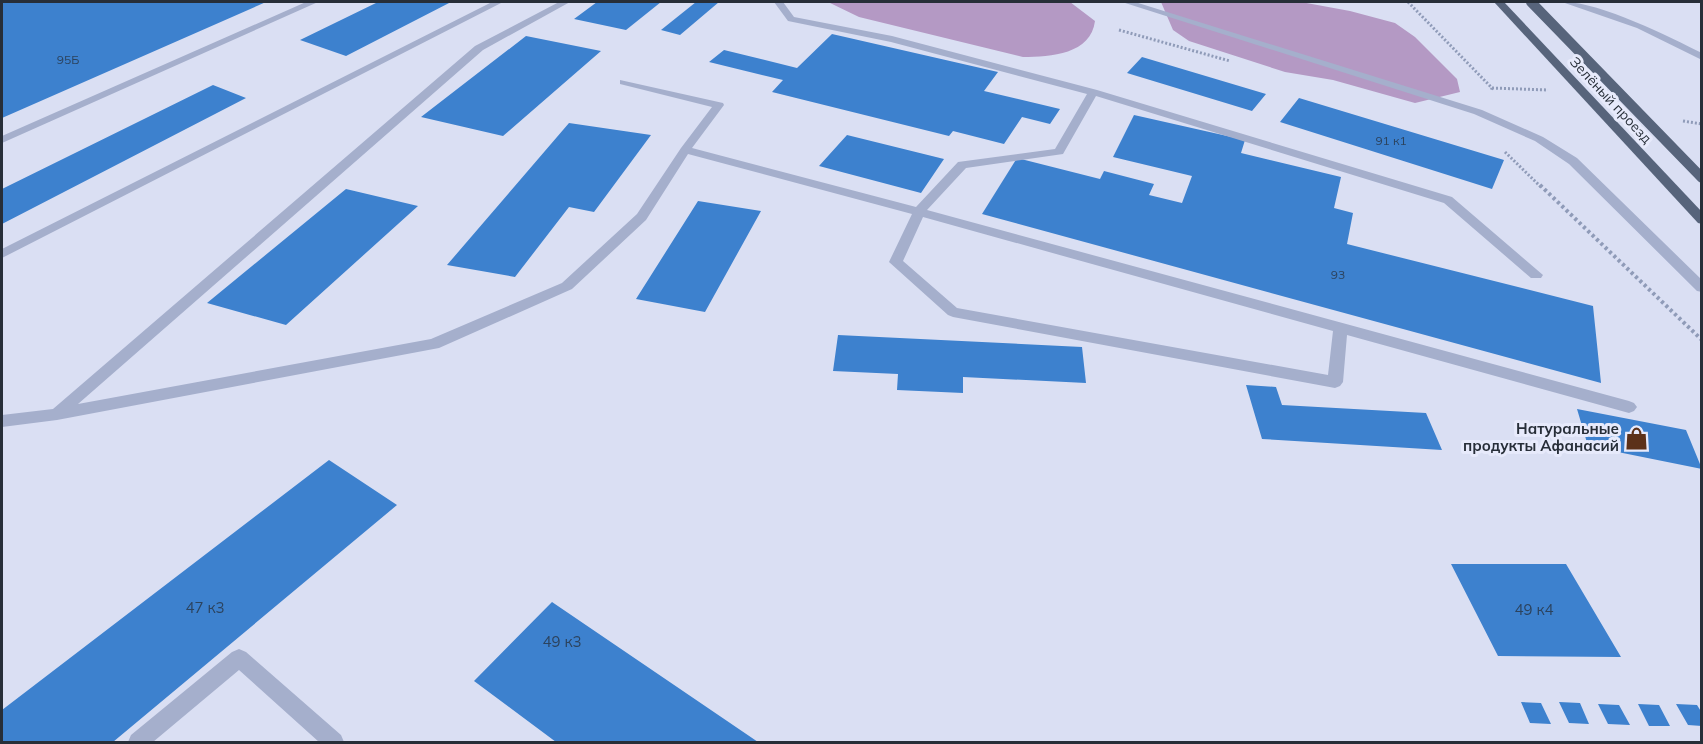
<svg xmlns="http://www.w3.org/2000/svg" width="1703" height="744" font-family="Mulish,sans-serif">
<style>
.green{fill:#b499c4}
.building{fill:#3d81ce}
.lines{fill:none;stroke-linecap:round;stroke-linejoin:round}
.path-far1{stroke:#8f9bb8;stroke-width:3;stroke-dasharray:2 2;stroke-linecap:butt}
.path{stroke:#8f9bb8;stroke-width:4;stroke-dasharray:3 3;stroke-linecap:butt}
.minor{fill:#a5afcc;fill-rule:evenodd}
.major{fill:#57647b;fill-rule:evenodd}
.major-bridge{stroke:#57647b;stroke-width:10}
.labels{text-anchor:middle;stroke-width:6;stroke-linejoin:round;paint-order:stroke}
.number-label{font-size:12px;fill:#2c435e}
.far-street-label{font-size:14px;fill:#272e38;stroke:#e7eafb}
.poi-label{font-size:15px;font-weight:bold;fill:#272e38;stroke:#e7eafb;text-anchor:end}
.near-number-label{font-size:15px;fill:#2c435e}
</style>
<rect width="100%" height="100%" fill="#dadff3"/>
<!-- green -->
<path class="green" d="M828,2H1070L1095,21C1091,54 1051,57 1023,57L859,17Z
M1161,2H1301L1350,11L1395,23L1415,37L1457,79L1460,92L1415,103L1333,80L1285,72L1189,41L1173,30Z"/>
<!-- building -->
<path class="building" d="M2,2H266L2,118Z
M378,2H451L346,56L300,40Z
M597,2H661L626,30L574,19Z
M696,2H719L680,35L661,30Z
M832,34L998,72L984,91L1060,109L1050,124L1022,117L1004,144L953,131L949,136L772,92L783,80L709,62L724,50L797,68Z
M526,36L601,51L503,136L421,117Z
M1142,57L1266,94L1252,111L1127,73Z
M213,85L246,98L2,224V189Z
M1299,98L1504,160L1492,189L1280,122Z
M1134,115L1245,140L1241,153L1341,177L1334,208L1353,213L1347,244L1593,306L1601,383L982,214L1017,158L1100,179L1104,171L1154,184L1149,195L1182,203L1192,176L1113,157Z
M569,123L651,135L594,212L569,207L515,277L447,265Z
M847,135L944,159L921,193L819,166Z
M346,189L418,206L286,325L207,303Z
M698,201L761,211L705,312L636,299Z
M838,335L1082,347L1086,383L963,377V393L897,390L898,374L833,371Z
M1246,385L1276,387L1282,405L1426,413L1442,450L1262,439Z
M1577,409L1686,430L1702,469L1588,446Z
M329,460L397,505L113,742H2V710Z
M1451,564H1566L1621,657L1498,656Z
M552,602L758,742H556L474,681Z
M1521,702L1541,703L1551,724L1530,723Z
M1559,702L1580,703L1589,724L1569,723Z
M1598,704L1619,705L1630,725L1608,724Z
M1638,704L1659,705L1670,726H1649Z
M1676,704L1697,705L1702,713V726L1688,725Z"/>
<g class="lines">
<!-- path-far1 -->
<path class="path-far1" d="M1408,2L1492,88L1491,91
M1119,30L1230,61
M1492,88L1548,90
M1683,121L1702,124
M1505,152L1541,187"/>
<!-- path -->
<path class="path" d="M1540,185L1702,340"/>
<!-- minor -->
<path class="minor" d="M306,2H318L2,143V136Z
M492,2H503L2,258V249Z
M559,2H570L483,50L78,404L431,339L562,283L637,214L681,148L712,107L620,84V80L723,103L724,105L692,148L916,207L958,162L1055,149L1087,94L891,42L788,21L774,2H783L794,17L892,36L1097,90L1452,197L1543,275L1541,278H1531L1444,203L1096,96L1063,154L966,168L927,210L1629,401L1634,403L1637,407L1634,411L1629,413L1347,335L1343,382L1340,386L1335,388L953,317L948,315L889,262L912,214L688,154L646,220L572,289L439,348L57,420L2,427V415L53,409L475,46ZM923,217L1333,331L1328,375L957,308L903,261Z
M1122,2H1135L1482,110L1543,137L1577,158L1702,280V292L1697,291L1569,164L1535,141L1474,114Z
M1562,2C1596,0 1670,37 1702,53V60L1637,28Z
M239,649L246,652L341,735L344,742H319L239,670L153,742H128L131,735L232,652Z"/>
<!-- major -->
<path class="major" d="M1494,2H1504L1702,212V224L1698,223Z"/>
<!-- major-bridge -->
<path class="major-bridge" d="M1531,2L1702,178"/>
</g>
<!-- icons -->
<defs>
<symbol id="shop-bare" viewBox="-9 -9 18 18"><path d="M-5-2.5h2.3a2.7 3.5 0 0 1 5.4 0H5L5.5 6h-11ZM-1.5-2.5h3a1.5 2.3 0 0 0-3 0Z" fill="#5c3119" stroke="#e7eafb" stroke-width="2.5" paint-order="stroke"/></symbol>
</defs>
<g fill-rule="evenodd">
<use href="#shop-bare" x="1620" y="422" width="33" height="33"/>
</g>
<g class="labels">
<!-- number labels -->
<g class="number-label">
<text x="68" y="64">95Б</text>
<text x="1391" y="145">91 к1</text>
<text x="1338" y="279">93</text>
</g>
<!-- far-street labels -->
<g class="far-street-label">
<text transform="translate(1611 100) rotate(47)" y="5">Зелёный проезд</text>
</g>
<!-- poi labels -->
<g class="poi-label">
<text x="1619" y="434">Натуральные<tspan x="1619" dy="17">продукты Афанасий</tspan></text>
</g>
<!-- near-number labels -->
<g class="near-number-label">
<text x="205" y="613">47 к3</text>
<text x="1534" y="615">49 к4</text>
<text x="562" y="647">49 к3</text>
</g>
</g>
<!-- border -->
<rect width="1703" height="744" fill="none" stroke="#272e38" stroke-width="6"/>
</svg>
